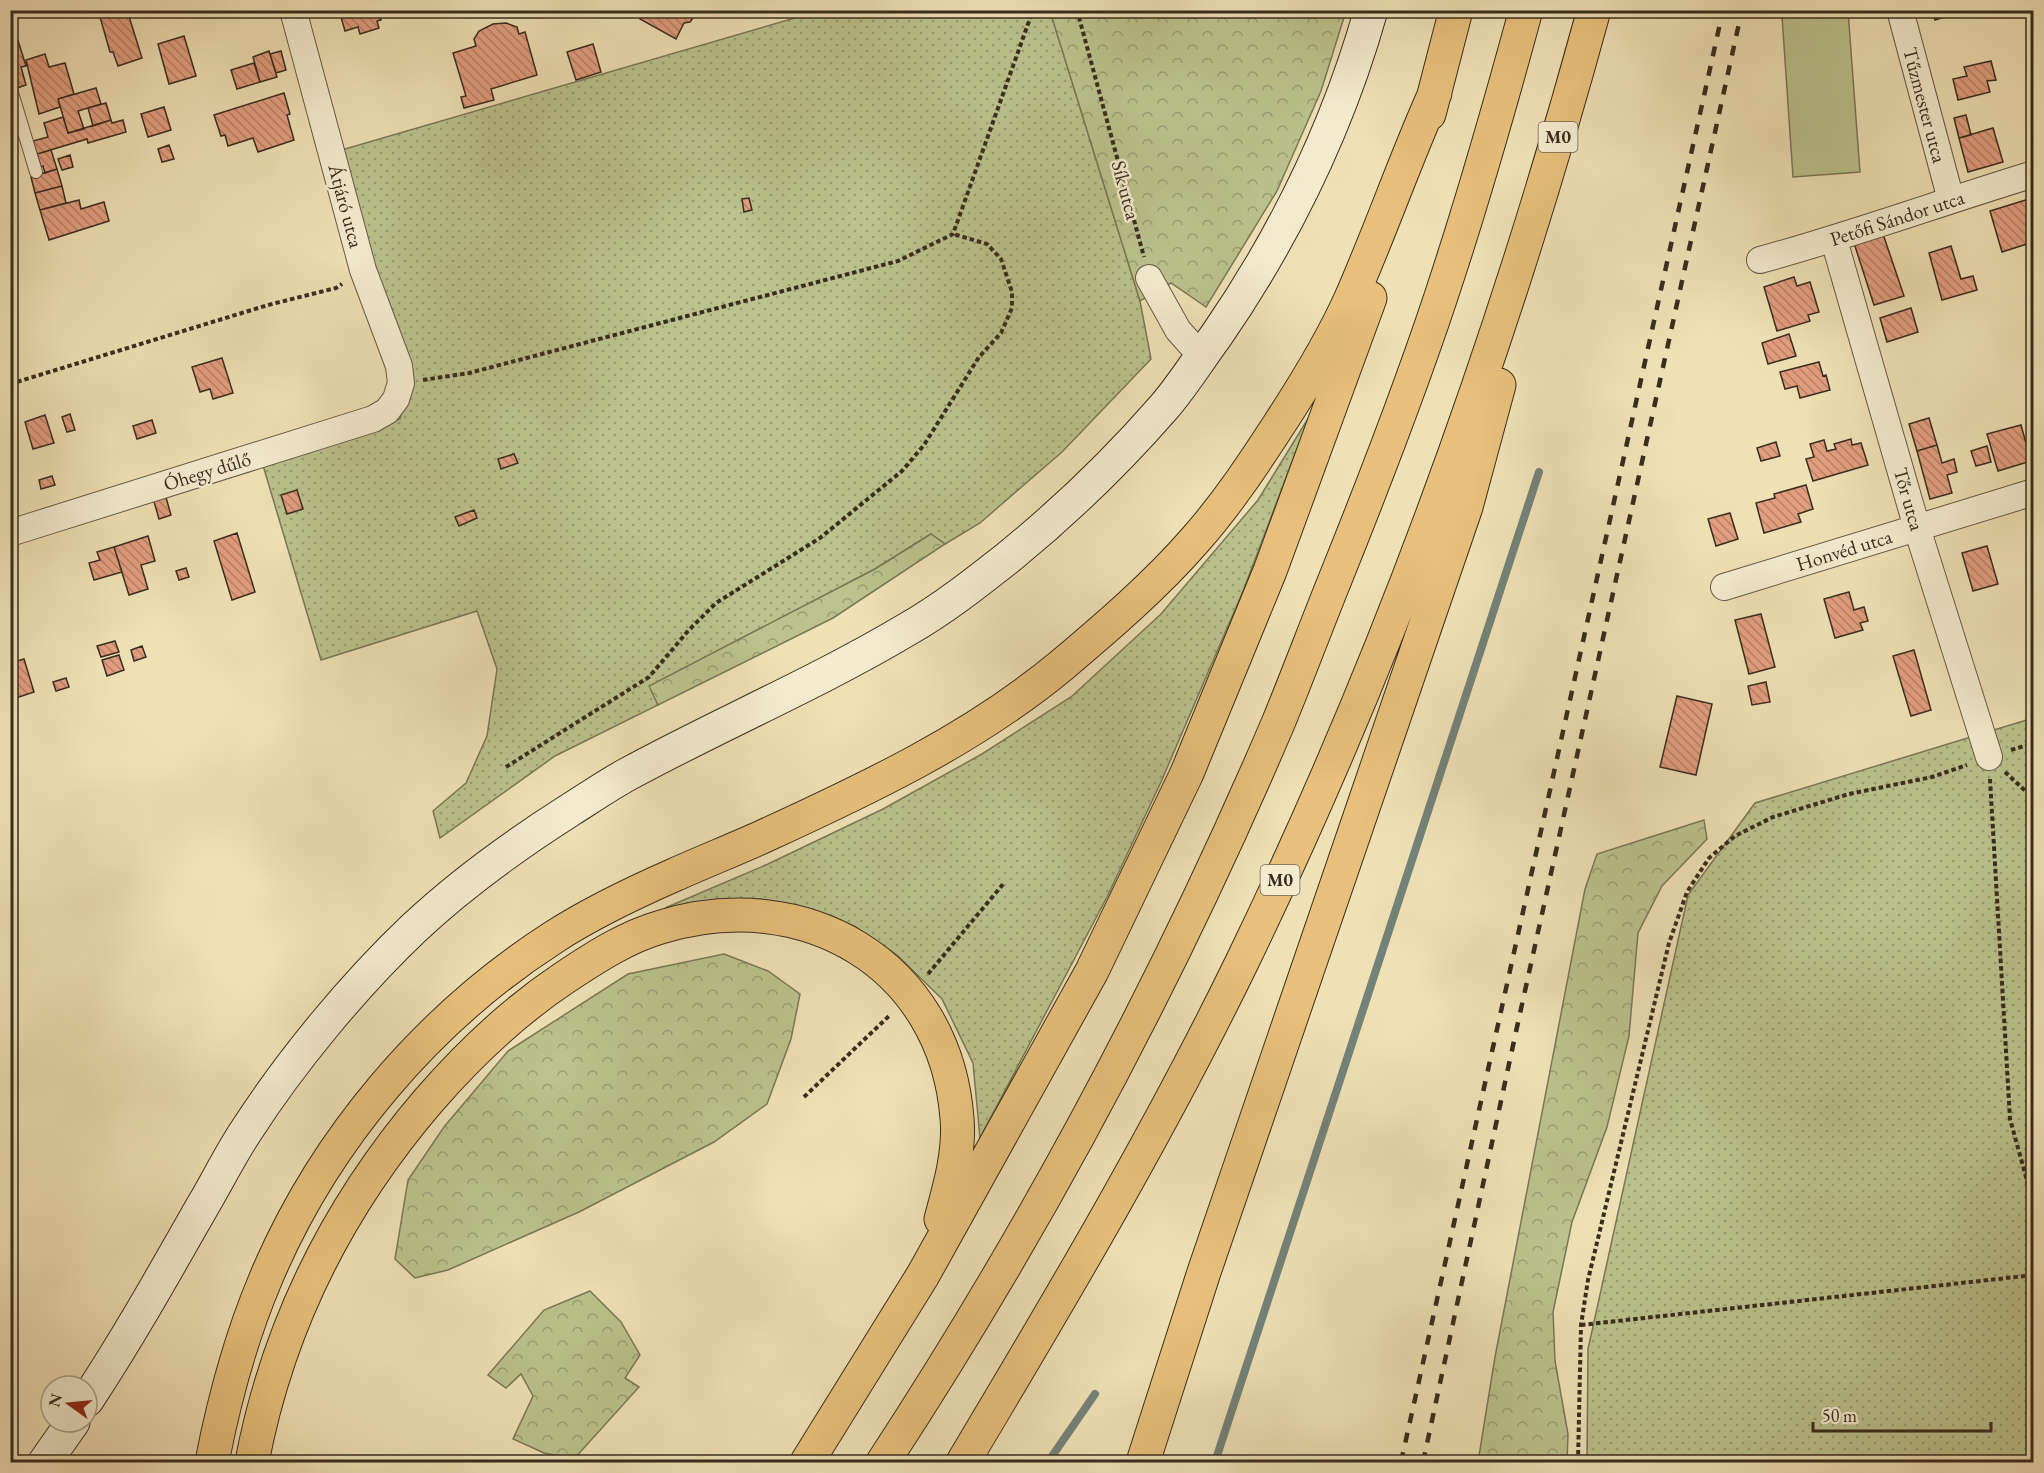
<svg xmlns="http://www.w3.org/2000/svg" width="2044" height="1473" font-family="'EB Garamond',serif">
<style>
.grass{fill:url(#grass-dots);stroke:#7a7756;stroke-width:1.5}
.forest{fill:url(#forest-crowns);stroke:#7a7756;stroke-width:1.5}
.park{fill:#bbc28d;stroke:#7a7756;stroke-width:1.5}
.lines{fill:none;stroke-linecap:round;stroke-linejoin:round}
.stream{stroke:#738279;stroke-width:8}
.building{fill:url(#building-back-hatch);stroke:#382c1e;stroke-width:1.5}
.lane-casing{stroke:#665944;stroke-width:14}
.street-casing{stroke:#665944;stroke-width:28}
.secondary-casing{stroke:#382c1e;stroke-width:35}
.highway-casing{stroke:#382c1e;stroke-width:35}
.path{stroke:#382c1e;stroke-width:4;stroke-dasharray:4.5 3;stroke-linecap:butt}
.lane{stroke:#f5ecd0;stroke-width:12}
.street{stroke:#f5ecd0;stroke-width:26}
.secondary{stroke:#f5ecd0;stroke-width:33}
.highway{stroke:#e8c07b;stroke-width:33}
.rail{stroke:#382c1e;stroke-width:4.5;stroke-dasharray:10 10;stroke-linecap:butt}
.labels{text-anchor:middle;stroke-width:5;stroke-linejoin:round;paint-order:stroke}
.shield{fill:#f5ecd0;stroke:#716653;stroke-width:1.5}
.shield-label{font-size:18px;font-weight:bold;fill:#382c1e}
.street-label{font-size:20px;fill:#382c1e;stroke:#f5ecd0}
</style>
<defs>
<pattern id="grass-dots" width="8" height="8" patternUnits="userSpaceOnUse" patternTransform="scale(1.5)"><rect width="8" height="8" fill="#bbc28d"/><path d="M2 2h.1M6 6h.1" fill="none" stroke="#999e73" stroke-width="1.8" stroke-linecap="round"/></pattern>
<pattern id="forest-crowns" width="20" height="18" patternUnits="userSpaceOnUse" patternTransform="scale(1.5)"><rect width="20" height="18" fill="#bbc28d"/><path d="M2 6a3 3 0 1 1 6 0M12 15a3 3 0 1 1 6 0" fill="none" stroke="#999e73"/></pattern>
<pattern id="building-back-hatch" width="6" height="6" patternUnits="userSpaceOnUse" patternTransform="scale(1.5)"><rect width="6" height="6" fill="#e39e80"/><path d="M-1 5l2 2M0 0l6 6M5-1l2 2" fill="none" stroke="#b98168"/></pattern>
</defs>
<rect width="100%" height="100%" fill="#efe1b6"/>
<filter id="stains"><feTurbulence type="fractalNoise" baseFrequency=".00333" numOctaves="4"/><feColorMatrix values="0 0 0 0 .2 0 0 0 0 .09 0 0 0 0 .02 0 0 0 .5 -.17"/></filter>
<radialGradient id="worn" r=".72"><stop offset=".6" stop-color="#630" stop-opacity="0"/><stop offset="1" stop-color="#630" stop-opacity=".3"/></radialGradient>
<!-- grass -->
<path class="grass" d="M819,11H1050L1140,301L1151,359L1062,452L980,523L945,544L931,534L875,569L650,686L658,705L555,756L440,838L433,811L466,783L487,736L497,669L477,611L321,660L262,462L400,419L410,373L338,151Z
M1309,417L1243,591L1161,782L1108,895L980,1138L973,1063L942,999L897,955L854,926L807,908L761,899L727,901L665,908L768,864L883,809L982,754L1071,697L1161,614L1258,500Z
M2033,718V1462H1587L1588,1349L1688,895L1755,803Z"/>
<!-- forest -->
<path class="forest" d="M1050,11H1346L1321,91L1277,191L1206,307L1171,283L1140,301Z
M931,534L945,544L833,618L658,705L649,686L875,569Z
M1704,820L1707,839L1662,886L1638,933L1629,1036L1607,1127L1572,1222L1553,1312L1555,1361L1568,1434L1567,1462H1478L1495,1357L1585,889L1597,854Z
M724,954L768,971L800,994L791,1039L767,1104L714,1142L579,1212L448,1270L415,1278L395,1259L408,1180L444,1127L508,1051L628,974Z
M590,1291L621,1322L640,1355L625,1378L639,1387L574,1459L544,1453L513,1439L533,1396L521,1374L506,1388L488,1375L544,1310Z"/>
<!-- park -->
<path class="park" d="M1848,11L1860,172L1793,177L1782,16Z"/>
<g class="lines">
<!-- stream -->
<path class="stream" d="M1048,1462L1095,1394
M1215,1462L1539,472"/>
</g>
<!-- building -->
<path class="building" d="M98,10H127L142,58L118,66L113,52H110Z
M339,10H378L381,20L377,21L379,28L360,34L358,27L345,31Z
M645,10H697L698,11L690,22L684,23L676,39L640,19Z
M1932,10H1966L1935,20Z
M506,23L517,27L519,34L525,32L537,75L491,89L494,100L464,108L461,97L466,96L453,53L476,46L474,39L479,31L493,24Z
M15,31L26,66L21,67L26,85L17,88L10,66V33Z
M184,36L196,76L169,84L158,44Z
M593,44L601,72L576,80L567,52Z
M269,51L277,77L260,82L253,57Z
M281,51L286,70L276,73L270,54Z
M45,54L49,67L65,63L74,94L58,99L60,107L39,114L26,60Z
M1991,61L1996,80L1987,81L1990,92L1958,100L1953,79L1967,76L1964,67Z
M254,63L260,82L237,89L231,70Z
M96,88L101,104L78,111L84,129L68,133L58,99Z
M284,93L290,114L287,115L294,140L258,152L253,138L228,146L225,135L221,136L214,115Z
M106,103L111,120L93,126L88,108Z
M164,107L171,130L148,137L141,114Z
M1966,115L1971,135L1959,138L1954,118Z
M63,117L68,133L111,120L112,123L123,120L126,132L88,143L87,139L37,154L33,141L48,137L44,123Z
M1993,128L2003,162L1968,172L1959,138Z
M169,145L174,159L162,162L158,149Z
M51,150L57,169L45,173L43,166L41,167L37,154Z
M70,155L73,167L62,170L58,159Z
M57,169L62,186L35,193L31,177Z
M62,186L66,203L40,210L35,193Z
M749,198L752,210L744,212L742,199Z
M2029,199L2034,213V234L2027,236L2030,243L2002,252L1990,211Z
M79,200L81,209L104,202L109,221L49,240L40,210Z
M1883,234L1904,296L1874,305L1854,243Z
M1951,246L1961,279L1973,276L1977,290L1942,300L1929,253Z
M1794,277L1797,286L1810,282L1819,312L1808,315L1810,321L1777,331L1764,287Z
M1911,308L1918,332L1887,342L1880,318Z
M1789,334L1796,356L1768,364L1762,343Z
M222,358L233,393L213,399L210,389L200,392L192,367Z
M1819,362L1823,376L1826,375L1830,390L1800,398L1797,386L1785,389L1780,372Z
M70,414L75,430L67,432L62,417Z
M45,415L54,443L33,449L25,422Z
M1929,418L1937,445L1917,451L1909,424Z
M152,420L156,433L137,439L133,426Z
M2021,425L2031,461L1998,471L1987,434Z
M1851,439L1852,445L1861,443L1868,465L1813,481L1806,459L1814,457L1810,444L1824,440L1827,451L1836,449L1834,444Z
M1776,442L1780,456L1761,461L1757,448Z
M1937,445L1942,463L1954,459L1957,472L1947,475L1952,493L1930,499L1917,451Z
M1987,446L1991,462L1976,466L1971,451Z
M514,454L518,463L501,469L498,459Z
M52,476L55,485L41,489L39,480Z
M1806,485L1813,509L1798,514L1801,522L1764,533L1756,503L1775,498L1774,494Z
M297,490L303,509L287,514L281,495Z
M165,494L171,515L159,519L153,498Z
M474,510L477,518L459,526L455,517Z
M1730,513L1738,539L1716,546L1708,519Z
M237,533L255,592L232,600L214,541Z
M148,536L155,561L141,565L148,589L129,595L114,547Z
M1987,546L1998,584L1973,591L1962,553Z
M114,547L122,572L94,580L89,563L100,560L97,552Z
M186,568L189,577L179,580L176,571Z
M1849,592L1854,610L1864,607L1868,621L1860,623L1863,630L1835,638L1824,599Z
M1761,614L1775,667L1749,674L1735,620Z
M115,641L119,652L101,657L97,646Z
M142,646L146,657L134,661L131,650Z
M1914,650L1931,710L1911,716L1893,656Z
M119,655L124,670L107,676L102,660Z
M24,659L34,692L10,700V663Z
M66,678L69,687L56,691L53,682Z
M1766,682L1770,702L1752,705L1748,686Z
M1677,696L1712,704L1696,775L1660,767Z"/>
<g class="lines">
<defs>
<path id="lane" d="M10,86L36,172"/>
<path id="street" d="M1900,10L1951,200
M1834,240L1917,528L1989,757
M1760,260C1852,235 1942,202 2034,174
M1149,278L1178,330L1201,356
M10,533L373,419L387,411L396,399L401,383L399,366L363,270L293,10
M1724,587L2034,492"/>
<path id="secondary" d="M87,1400C128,1338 165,1272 202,1207C217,1182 230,1155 246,1131C291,1061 354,985 414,928C462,883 515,845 570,810C589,798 608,785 628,774C720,724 817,683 906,630C943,609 977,582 1010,556C1065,511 1117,461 1164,407C1183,385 1199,359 1216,336C1285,236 1338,127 1371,10
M45,1462L73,1422"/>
<path id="highway" d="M1429,114L1456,10
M212,1462C224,1400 241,1337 266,1278C324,1140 428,1018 554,937C591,913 633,893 674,875C703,862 733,850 762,837C867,789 973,739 1062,665C1107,627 1156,585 1195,540C1227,504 1254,463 1280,423C1306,383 1332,341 1351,298C1381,230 1405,160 1435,93
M252,1462C278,1325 338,1206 429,1100C469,1054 513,1012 564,978C594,958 626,937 661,927C804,883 945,964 957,1118C960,1152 950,1186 941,1219
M807,1462L923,1275L1092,971L1187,773L1270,571L1370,298
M883,1462C1036,1228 1169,979 1279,721C1297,677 1314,632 1332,587C1374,483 1415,378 1449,272C1477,186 1502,98 1526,10
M963,1462C1061,1298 1159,1133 1243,960C1390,656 1505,336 1594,10
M1143,1462L1204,1272L1466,507L1499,385"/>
</defs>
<!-- lane casing -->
<use href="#lane" class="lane-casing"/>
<!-- street casing -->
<use href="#street" class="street-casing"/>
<!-- secondary casing -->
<use href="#secondary" class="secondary-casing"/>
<!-- highway casing -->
<use href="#highway" class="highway-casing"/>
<!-- path -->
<path class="path" d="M1077,10L1144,257
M423,380L469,373L898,261L953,234L1033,10
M10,384L268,305L336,288L342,284
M2011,750L2034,743
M506,767L649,677L688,631L716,603L820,538L902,471L924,445L979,357L1001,333L1012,308V292L1001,259L987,244L953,234
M2005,772L2034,799
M1990,779L2010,1119L2034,1206
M928,974L1004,883
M804,1097L890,1015
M1581,1325L2034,1275
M1578,1462L1581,1325L1588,1280L1669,943L1687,892L1709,858L1735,836L1773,817L1849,794L1932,777L1967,765"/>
<!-- lane -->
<use href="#lane" class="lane"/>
<!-- street -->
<use href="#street" class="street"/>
<!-- secondary -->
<use href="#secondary" class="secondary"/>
<!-- highway -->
<use href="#highway" class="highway"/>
<!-- rail -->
<path class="rail" d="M1401,1462L1723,10
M1423,1462L1517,1027L1742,10"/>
</g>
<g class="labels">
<!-- shield labels -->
<g class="shield">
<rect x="1538.5" y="122" width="39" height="30" rx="4.5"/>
<rect x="1260.5" y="865" width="39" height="30" rx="4.5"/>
</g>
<g class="shield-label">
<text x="1558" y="143">M0</text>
<text x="1280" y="886">M0</text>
</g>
<!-- street labels -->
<g class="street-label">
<text transform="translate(1925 105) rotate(75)" y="7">Tűzmester utca</text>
<text transform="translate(1126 190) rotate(75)" y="7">Sík utca</text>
<text transform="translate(346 206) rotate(75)" y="7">Átjáró utca</text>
<text transform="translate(1897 218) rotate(-18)" y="7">Petőfi Sándor utca</text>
<text transform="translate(207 471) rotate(-17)" y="7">Óhegy dűlő</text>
<text transform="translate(1909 499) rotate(74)" y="7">Tőr utca</text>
<text transform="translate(1844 550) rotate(-17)" y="7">Honvéd utca</text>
</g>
</g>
<!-- margin -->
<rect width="2044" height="1473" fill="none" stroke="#efe1b6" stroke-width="36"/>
<rect x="12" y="12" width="2020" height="1449" fill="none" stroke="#382c1e" stroke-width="3"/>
<rect x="18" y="18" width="2008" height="1437" fill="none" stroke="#382c1e" stroke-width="1.5"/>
<!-- north arrow -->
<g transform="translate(69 1404) rotate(285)"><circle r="28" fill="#f5ecd0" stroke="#a99f89" stroke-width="1.5"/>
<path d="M0-4.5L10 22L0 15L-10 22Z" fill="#8f2418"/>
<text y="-9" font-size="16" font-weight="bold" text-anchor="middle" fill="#382c1e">N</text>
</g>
<!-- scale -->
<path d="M1813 1422v9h178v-9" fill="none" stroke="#382c1e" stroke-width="3"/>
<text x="1822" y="1422" font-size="18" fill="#382c1e" stroke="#f5ecd0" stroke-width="4.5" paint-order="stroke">50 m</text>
<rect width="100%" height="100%" filter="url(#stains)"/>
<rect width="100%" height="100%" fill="url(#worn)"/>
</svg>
